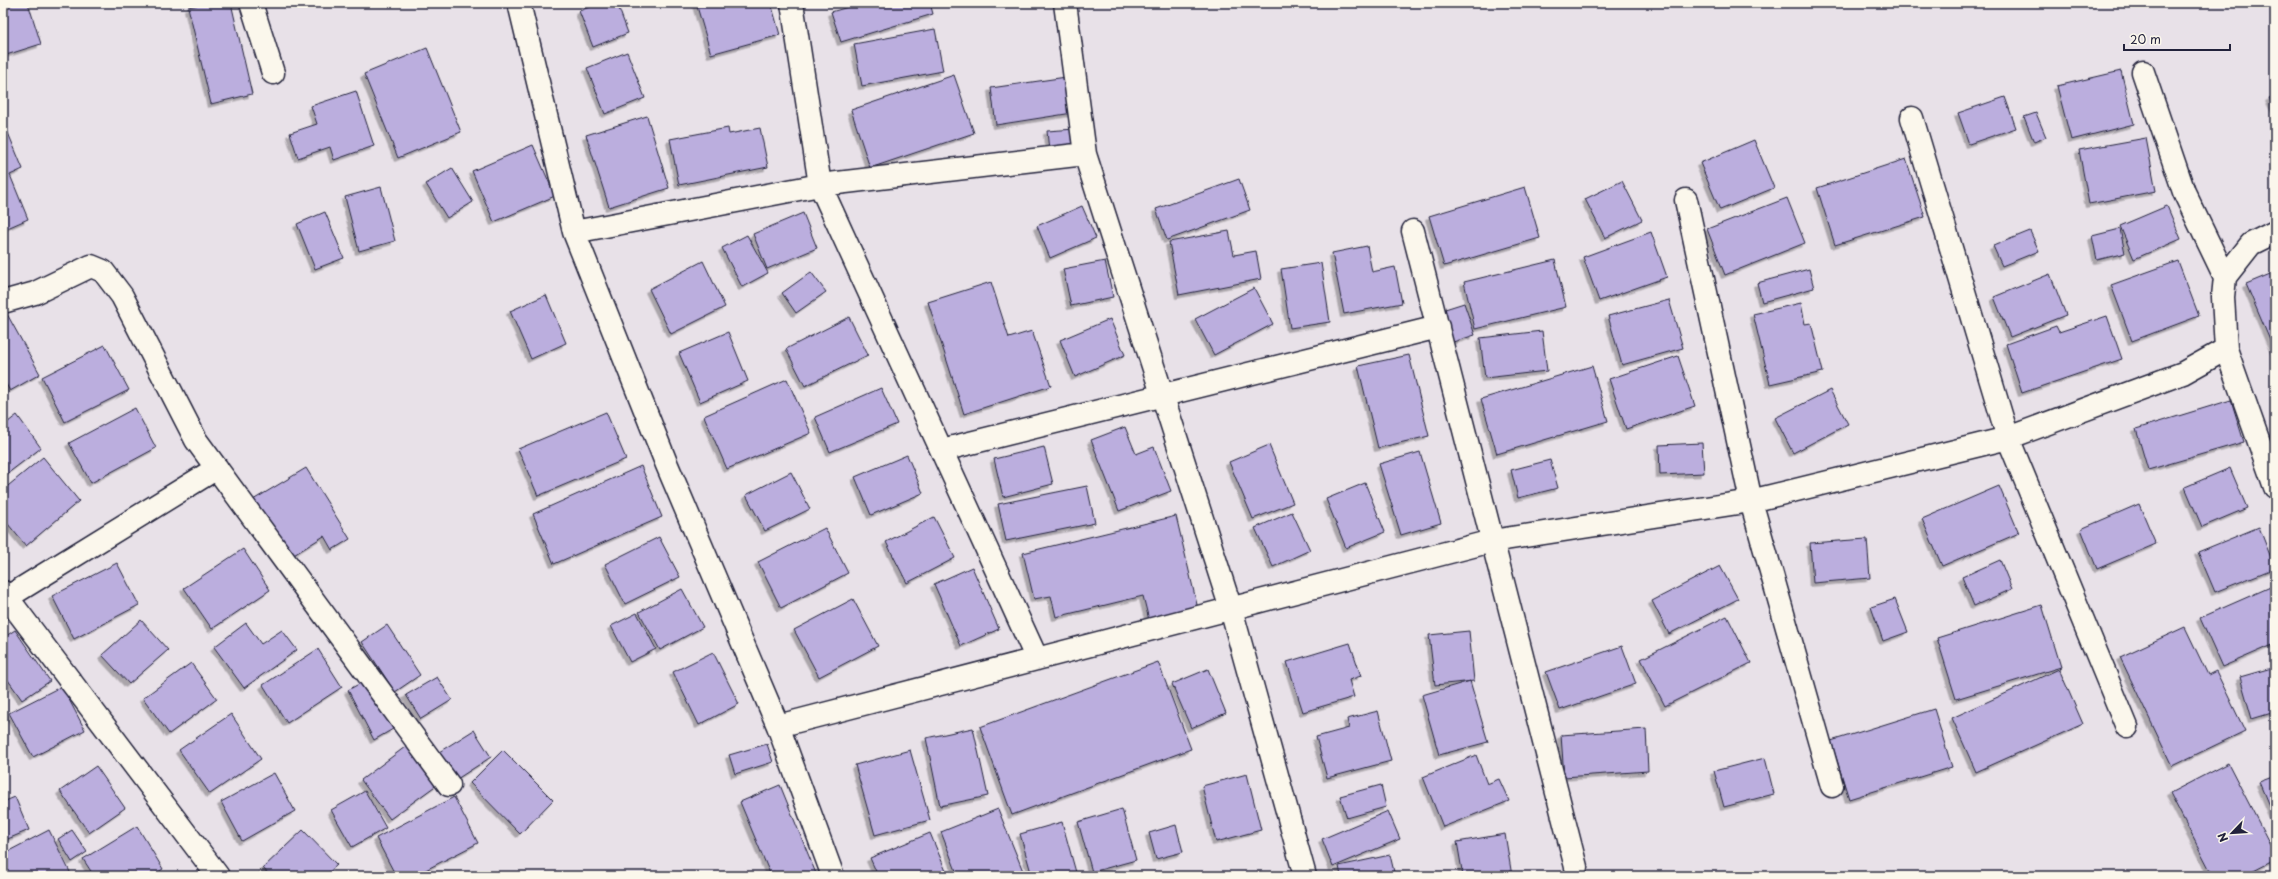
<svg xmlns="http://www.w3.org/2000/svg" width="2278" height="879" font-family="'Playpen Sans',sans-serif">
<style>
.building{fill:#bbaede;stroke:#22223b;filter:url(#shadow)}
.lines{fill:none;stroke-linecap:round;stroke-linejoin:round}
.minor-casing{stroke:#22223b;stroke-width:25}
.minor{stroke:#fbf7ec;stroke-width:22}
</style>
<defs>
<filter id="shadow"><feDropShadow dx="-3.5" dy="3.5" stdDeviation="0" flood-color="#0004"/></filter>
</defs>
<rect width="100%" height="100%" fill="#e8e1e8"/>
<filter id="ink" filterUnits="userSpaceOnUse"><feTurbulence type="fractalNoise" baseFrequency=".025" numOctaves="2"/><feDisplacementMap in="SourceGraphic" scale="8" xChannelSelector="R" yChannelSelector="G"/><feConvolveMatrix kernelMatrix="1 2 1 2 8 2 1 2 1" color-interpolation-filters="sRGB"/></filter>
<g filter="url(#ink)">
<!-- building -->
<path class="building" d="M18,3H28L41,44L3,56V8Z
M208,3H231L252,94L211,104L188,7Z
M600,3H617L628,33L593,47L579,11Z
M696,3H771L780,35L711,54Z
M862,3H930L933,14L841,42L831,12Z
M935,29L943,71L862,86L854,44Z
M427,48L461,132L398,158L364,74Z
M627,52L645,98L605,114L587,68Z
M2121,71L2134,124L2071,140L2057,86Z
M954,75L974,133L870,168L851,110Z
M1073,76L1079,112L996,125L991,88Z
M356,91L374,146L334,160L330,147L298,158L290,133L317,124L311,106Z
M2275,95V109L2269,98Z
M2005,97L2016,128L1969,144L1958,113Z
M2036,113L2046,137L2034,142L2024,117Z
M647,116L669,188L609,207L586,135Z
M6,128L23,169L10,175L28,219L3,230V129Z
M728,128L729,134L760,128L768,167L679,185L670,139Z
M1075,129L1077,149L1049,151L1047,131Z
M2146,138L2156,191L2089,204L2079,150Z
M1754,140L1774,188L1720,210L1700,163Z
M533,145L555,196L494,222L472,171Z
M1906,159L1925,217L1835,245L1817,188Z
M452,168L473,202L447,218L426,184Z
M1239,179L1250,210L1167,240L1156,209Z
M1622,181L1642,220L1605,238L1585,199Z
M381,187L395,241L359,251L345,197Z
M1525,187L1540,238L1444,266L1429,216Z
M1787,198L1805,243L1725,275L1707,229Z
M1082,206L1096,238L1050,258L1037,226Z
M2167,206L2181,239L2134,259L2120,226Z
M325,212L344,258L315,269L297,224Z
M803,213L817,248L767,269L753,234Z
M2120,229L2125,253L2097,260L2092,236Z
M1229,231L1234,255L1256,251L1261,279L1179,295L1169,242Z
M2030,231L2039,251L2002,266L1993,246Z
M1651,232L1667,277L1599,301L1583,257Z
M747,235L768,273L742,287L722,248Z
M1367,246L1372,272L1395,267L1402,303L1344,314L1332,253Z
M1555,260L1566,307L1475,329L1464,282Z
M703,261L725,307L671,334L649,289Z
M1105,261L1113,297L1071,306L1063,269Z
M2178,261L2199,316L2132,341L2111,285Z
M1321,263L1330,322L1290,328L1281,269Z
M1809,269L1814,288L1762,302L1757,283Z
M811,272L826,292L796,313L782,293Z
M2275,272V352L2246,284Z
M2050,274L2066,315L2010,337L1994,297Z
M991,282L1009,338L1032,331L1051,386L964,414L928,302Z
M1254,288L1273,324L1214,355L1195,319Z
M546,295L566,343L531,359L510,311Z
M1669,300L1683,348L1622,365L1608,316Z
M1464,303L1475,335L1453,342L1442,310Z
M1801,303L1805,324L1811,323L1823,372L1770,384L1753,314Z
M7,314L40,374L10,391L3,379V316Z
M2107,316L2122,359L2022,393L2006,344L2056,326L2059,332Z
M849,317L868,355L805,386L786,349Z
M1110,319L1125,355L1075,377L1060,340Z
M1542,331L1547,371L1485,378L1480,338Z
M728,332L748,381L700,402L679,353Z
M105,345L129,390L65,422L42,377Z
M1409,355L1429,436L1378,448L1358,366Z
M1678,356L1695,406L1626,429L1609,379Z
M1592,366L1608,421L1497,454L1481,399Z
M787,379L811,433L727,469L704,416Z
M881,388L897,424L830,452L815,417Z
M1830,390L1848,424L1793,453L1775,418Z
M2231,400L2244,442L2148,470L2136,429Z
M135,408L156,448L91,483L69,443Z
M606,412L626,459L538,496L518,449Z
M17,415L41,448L3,477V426Z
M1125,427L1136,454L1154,447L1171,491L1119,511L1091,440Z
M1702,443L1704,473L1660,475L1659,445Z
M1269,445L1293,503L1253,519L1229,462Z
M1044,447L1053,484L1003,497L994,459Z
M1420,452L1441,523L1401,535L1379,464Z
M907,455L923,493L871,515L855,477Z
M43,457L79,501L26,546L3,518V490Z
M1550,460L1558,488L1518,498L1511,470Z
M641,466L662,517L554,564L533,514Z
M306,468L350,539L332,550L324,536L289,558L253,500Z
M2230,468L2247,508L2202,527L2185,487Z
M791,472L810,509L765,531L746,495Z
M1365,483L1385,532L1346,548L1326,499Z
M1087,486L1095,523L1006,541L998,504Z
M1999,486L2019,533L1942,566L1922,519Z
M2139,504L2156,544L2097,569L2081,529Z
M1292,512L1310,550L1273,567L1255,528Z
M1176,516L1198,609L1149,620L1143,596L1056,617L1051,596L1034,599L1023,553Z
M934,517L955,558L907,583L886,542Z
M2259,527L2275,568L2215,592L2198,552Z
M825,528L848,573L781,608L758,562Z
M659,537L680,577L625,604L605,564Z
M1867,539L1870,578L1813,583L1810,543Z
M243,549L270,590L212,629L184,588Z
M2000,560L2012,589L1974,606L1962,577Z
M117,563L139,605L74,639L52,596Z
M1720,566L1738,599L1669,634L1652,601Z
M972,567L999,629L961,646L934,584Z
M2275,585V644L2222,667L2200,618Z
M682,589L703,627L660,650L639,612Z
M853,599L878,646L819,677L794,630Z
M1895,599L1908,632L1883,641L1871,607Z
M2042,605L2061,667L1956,699L1937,638Z
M637,613L656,649L630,662L611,626Z
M1727,616L1751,663L1665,706L1641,659Z
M141,620L168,650L129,684L102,655Z
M246,623L261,644L282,630L297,650L244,688L214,647Z
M387,625L420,675L395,692L362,642Z
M2185,627L2208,675L2216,671L2245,731L2172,766L2120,657Z
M15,630L50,681L22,700L3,673V638Z
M1469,631L1474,681L1435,685L1429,635Z
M1350,643L1361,676L1349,680L1354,697L1303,712L1287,662Z
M1622,646L1636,684L1560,710L1546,672Z
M318,649L342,687L287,723L263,685Z
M713,652L739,704L699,725L673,672Z
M1158,662L1191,749L1012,815L980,727Z
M191,663L217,699L169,734L143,698Z
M2275,667V712L2252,719L2240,677Z
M1208,669L1226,713L1191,728L1172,684Z
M2059,669L2083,724L1976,772L1952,718Z
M437,677L452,700L421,719L406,695Z
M366,680L393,729L374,740L348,690Z
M1470,681L1488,742L1439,755L1422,695Z
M62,686L85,730L33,757L9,713Z
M1934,709L1952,767L1849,799L1831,741Z
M1378,711L1391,761L1327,778L1316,737L1349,728L1347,719Z
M231,714L261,759L210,794L179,750Z
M973,728L988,796L940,806L926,738Z
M1646,729L1648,771L1564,777L1561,735Z
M474,730L491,757L457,779L439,752Z
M409,744L438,784L390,819L361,780Z
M767,744L773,762L735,774L729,755Z
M503,750L553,800L520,834L470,783Z
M910,750L930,820L875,835L855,765Z
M1476,755L1487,784L1499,779L1509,801L1443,827L1423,777Z
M1765,758L1774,794L1724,807L1714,771Z
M2228,763L2275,854V860L2244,876H2213L2170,793Z
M96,766L125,808L89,833L60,791Z
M274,773L295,811L242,841L221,802Z
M1247,774L1261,830L1216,842L1202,786Z
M2275,776V820L2259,782Z
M780,785L817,876H771L740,802Z
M1381,785L1386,807L1347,818L1340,796Z
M365,791L386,828L352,847L331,810Z
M15,797L29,830L3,841V802Z
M454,797L478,843L414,876H396L376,838Z
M998,809L1025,876H958L941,832Z
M1122,809L1136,860L1092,872L1078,822Z
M1388,811L1400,839L1333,867L1322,839Z
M1062,822L1077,876H1032L1020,834Z
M1176,825L1183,852L1156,859L1149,833Z
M137,826L163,869L152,876H94L83,859Z
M49,830L72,876H3V854Z
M72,830L87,852L72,862L58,839Z
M303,830L337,865L325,876H270L263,868Z
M930,833L948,876H878L870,858Z
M1505,834L1512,876H1463L1457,842Z
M1390,855L1395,876H1341L1339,866Z"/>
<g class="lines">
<defs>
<path id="minor" d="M251,3L273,73
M519,3L574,232L667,465L778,726L833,876
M792,3L820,185L1037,659
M1065,3L1085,154
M2143,72L2184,192L2225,277
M1912,118L2008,438L2127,727
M1686,200L1751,501L1832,786
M1413,231L1576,867
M574,232L820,185L1085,154L1231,609L1305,876
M3,302L35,293L91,266L103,271L122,296L196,440L449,785
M2226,349L2275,487
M942,450L1438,327
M3,592L218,876
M3,600L217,468
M778,726L1492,541L1751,501L2008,438L2183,373L2226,349L2223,297L2225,277L2251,244L2275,232"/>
</defs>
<!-- minor casing -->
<use href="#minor" class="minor-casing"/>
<!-- minor -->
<use href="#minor" class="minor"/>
</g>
</g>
<!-- margin -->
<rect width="2278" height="879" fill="none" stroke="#fbf7ec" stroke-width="16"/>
<rect x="8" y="8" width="2262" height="863" fill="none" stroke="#22223b" stroke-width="1.5" filter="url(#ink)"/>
<!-- north arrow -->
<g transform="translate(2232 833) rotate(245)" stroke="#fbf7ec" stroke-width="3" paint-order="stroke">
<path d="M0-3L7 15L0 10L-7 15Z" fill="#22223b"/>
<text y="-6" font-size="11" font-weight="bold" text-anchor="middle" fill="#22223b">N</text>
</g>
<!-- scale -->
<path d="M2124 44v6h106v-6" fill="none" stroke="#22223b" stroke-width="2"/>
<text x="2130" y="44" font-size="12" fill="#22223b" stroke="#fbf7ec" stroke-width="3" paint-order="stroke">20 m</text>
</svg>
